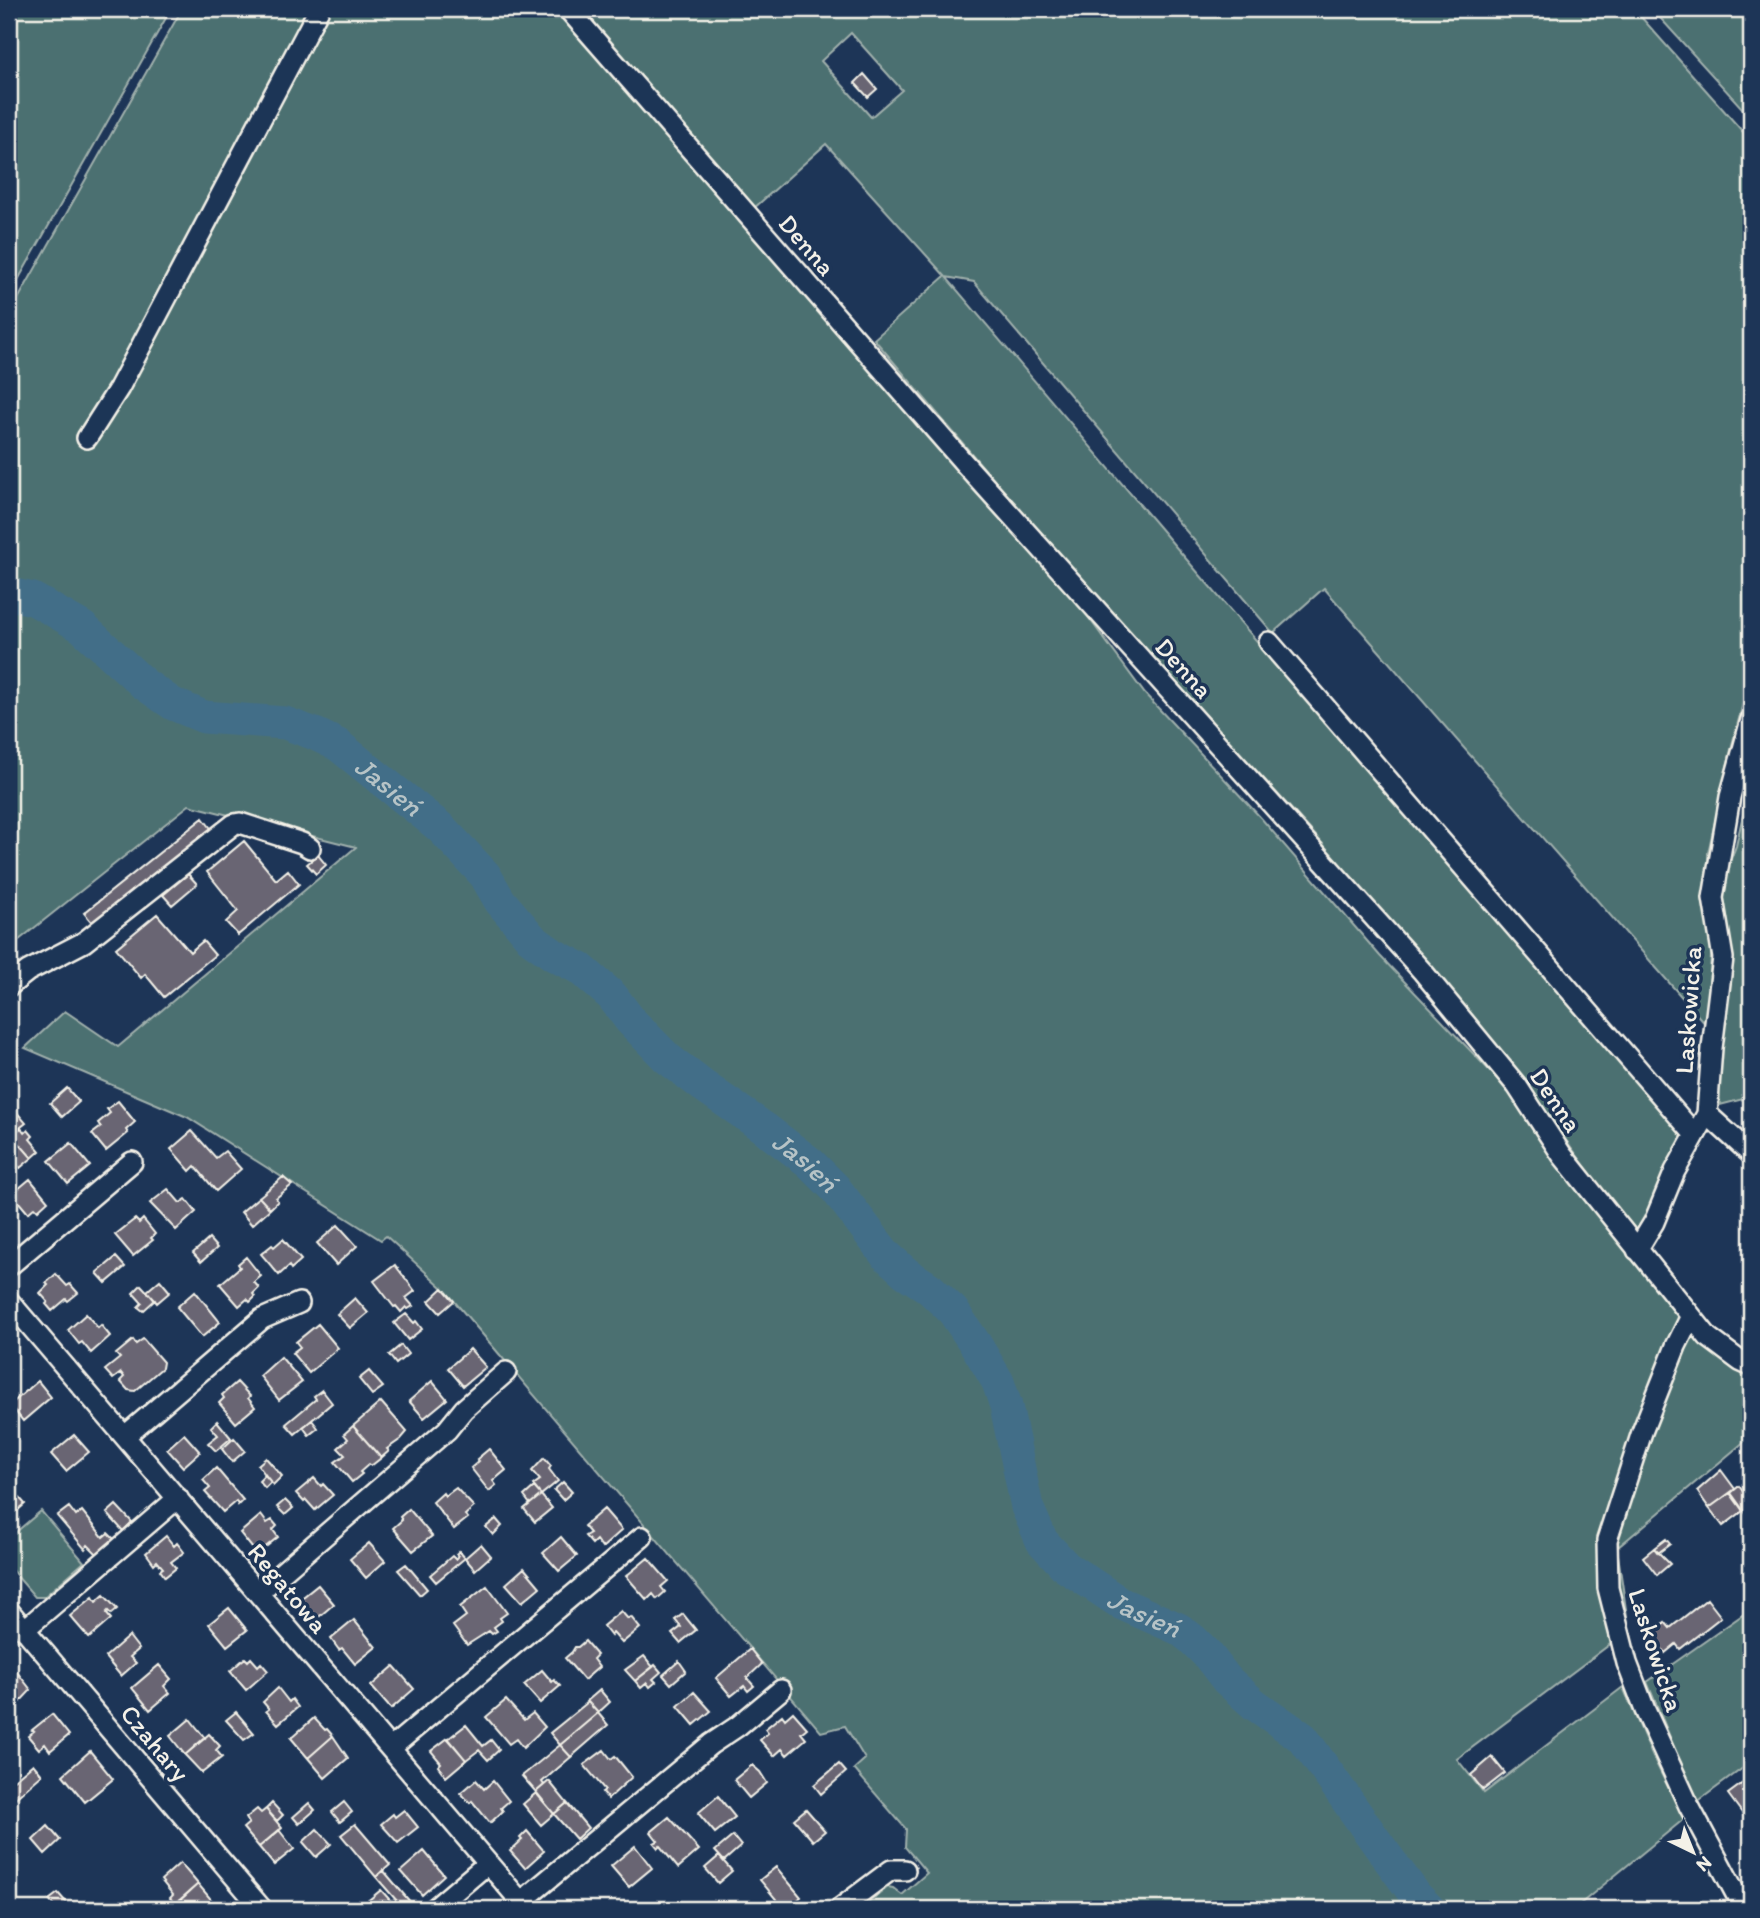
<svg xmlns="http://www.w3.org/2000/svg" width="1760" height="1918" font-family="Itim,sans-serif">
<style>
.green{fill:#4c7071;stroke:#a0b0ac;stroke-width:2;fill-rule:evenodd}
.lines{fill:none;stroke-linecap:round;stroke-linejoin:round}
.river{stroke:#426e88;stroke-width:33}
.building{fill:#696573;stroke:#f4f1e8;stroke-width:2}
.minor-casing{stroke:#f4f1e8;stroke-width:24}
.minor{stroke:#1d3557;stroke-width:19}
.labels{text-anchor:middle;stroke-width:7;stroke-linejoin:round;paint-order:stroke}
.street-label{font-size:26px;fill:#f4f1e8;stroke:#1d3557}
.water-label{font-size:28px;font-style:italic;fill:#b6c3c6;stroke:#1d3557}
</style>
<rect width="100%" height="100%" fill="#1d3557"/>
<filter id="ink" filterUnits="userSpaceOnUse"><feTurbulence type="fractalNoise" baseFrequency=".0143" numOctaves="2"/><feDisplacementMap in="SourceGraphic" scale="14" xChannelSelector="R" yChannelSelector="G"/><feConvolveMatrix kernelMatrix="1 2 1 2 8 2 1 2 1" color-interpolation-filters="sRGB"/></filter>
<g filter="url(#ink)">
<!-- green -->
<path class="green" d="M9,9H171L9,296Z
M182,9H557L1021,526L1145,694L1261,818L1380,956L1509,1091L1552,1157L1751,1375V1436L1617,1548L1629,1630L1457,1759L1484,1793L1623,1687L1652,1755L1684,1819L1579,1905L1583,1909H861L888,1887L893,1888L902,1895L927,1873L905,1847L906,1829L854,1769L865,1759L845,1726L821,1732L443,1288L386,1236L381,1240L187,1117L25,1048L65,1011L118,1047L356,847L189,805L9,948V315Z
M578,9H1634L1751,141V673L1732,745L1708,853L1711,956L1707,1026L1324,588L1273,633L974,282L946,277L1175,546L1683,1136L1639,1229L1630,1227L1497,1047L1315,835L1022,513L874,339L945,276L826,144L753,209ZM851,33L902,90L871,117L821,61Z
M1652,9H1751V118Z
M1751,779V1097L1720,1105L1716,1037L1718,904L1724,877L1736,846Z
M41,1511L84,1562L44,1597H35L9,1567V1538Z
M1751,1609V1762L1697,1802L1647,1682Z"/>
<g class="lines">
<!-- river -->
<path class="river" id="s1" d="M9,594L33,599L82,627L144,684L173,704L204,717L285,723L315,734L338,745L441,828L485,875L500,901L533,940L554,955L581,969L612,996L630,1020L667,1058L702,1085L764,1128L809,1162L835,1188L886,1255L906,1273L929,1288L953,1311L976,1345L998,1382L1006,1406L1027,1507L1042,1541L1066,1567L1122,1604L1179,1629L1192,1639L1207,1654L1227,1680L1254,1704L1303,1738L1380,1847L1416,1896L1429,1909"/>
</g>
<!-- building -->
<path class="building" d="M864,74L877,89L868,97L855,83Z
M203,818L213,831L95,926L84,913Z
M244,841L276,880L288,870L299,884L238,935L226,922L238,911L207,872Z
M318,855L326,865L316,874L307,864Z
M188,874L197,884L172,905L163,895Z
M157,914L190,952L203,941L215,955L164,997L145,974L141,978L116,948Z
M9,1056H12L16,1060L14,1065L16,1068L9,1075Z
M67,1088L79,1102L62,1117L50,1103Z
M118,1101L135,1122L126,1130L128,1133L106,1151L92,1134L101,1127L98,1123L110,1113L107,1109Z
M14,1109L26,1123L12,1134L9,1131V1114Z
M21,1128L25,1133L28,1130L33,1136L30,1139L40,1151L32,1158L12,1135Z
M192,1131L216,1158L225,1151L241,1169L216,1191L195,1166L190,1171L171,1149Z
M12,1135L32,1158L20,1168L9,1154V1138Z
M71,1143L90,1166L68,1184L49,1161Z
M283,1177L292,1185L276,1198L278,1201L270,1209L259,1197Z
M30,1179L48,1201L38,1210L35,1207L28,1213L12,1194Z
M168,1189L180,1203L186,1199L196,1212L176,1230L150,1203Z
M259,1197L270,1209L252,1225L241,1212Z
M135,1219L139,1223L143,1219L155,1234L151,1238L153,1240L133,1256L115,1235Z
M338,1225L357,1246L336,1265L317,1243Z
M209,1239L217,1248L201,1262L193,1253Z
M283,1239L301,1260L291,1269L289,1266L279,1275L261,1254L272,1245L274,1247Z
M116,1257L125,1267L106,1283L97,1273Z
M246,1257L261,1276L254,1282L259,1288L253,1294L255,1297L250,1302L247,1299L239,1306L220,1284L240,1267L238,1264Z
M395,1265L415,1291L406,1298L413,1306L408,1309L406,1307L401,1312L396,1306L394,1307L374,1281Z
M56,1274L67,1286L70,1284L78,1293L68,1301L66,1299L52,1311L46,1304L48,1302L40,1293L48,1285L46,1283Z
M160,1280L170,1292L157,1303L147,1291Z
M141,1285L155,1300L143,1311L138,1307L142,1303L133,1293Z
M443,1288L454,1301L440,1313L429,1301Z
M195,1291L220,1322L202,1337L177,1307Z
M355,1298L368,1313L350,1328L337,1314Z
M86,1314L98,1328L101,1325L110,1336L91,1353L82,1342L79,1344L68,1330Z
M406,1314L414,1323L416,1321L422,1329L408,1340L394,1323Z
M318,1324L338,1348L309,1373L292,1353L300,1347L296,1342Z
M143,1339L163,1362L162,1368L135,1391L128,1390L120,1381L124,1377L121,1373L113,1379L105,1370L120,1358L116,1354L133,1340L136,1344Z
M401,1345L408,1354L396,1364L389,1355Z
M470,1349L486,1367L463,1386L448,1368Z
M281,1357L302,1382L279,1400L260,1376Z
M369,1371L383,1387L372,1395L359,1379Z
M38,1381L51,1397L23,1421L10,1405Z
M432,1381L447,1399L424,1418L409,1401Z
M237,1382L250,1396L248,1398L255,1407L236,1423L219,1403L224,1398L222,1395Z
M322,1390L332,1403L295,1434L286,1424L316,1399L314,1396Z
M381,1402L407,1432L401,1439L387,1449L389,1451L381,1458L353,1426Z
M312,1420L318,1428L309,1435L303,1427Z
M217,1421L231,1438L216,1451L208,1443L218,1435L211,1427Z
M353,1426L381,1458L371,1466L369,1464L360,1472L362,1474L352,1482L335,1462L345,1455L338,1448L348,1439L344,1434Z
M184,1434L200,1452L183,1467L167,1449Z
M74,1435L89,1452L66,1471L51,1454Z
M234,1438L245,1451L232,1462L222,1449Z
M489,1449L506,1470L493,1481L496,1485L489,1491L471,1468L479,1461L477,1459Z
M266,1458L282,1476L273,1485L258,1465Z
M544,1458L551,1466L549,1469L558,1481L541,1495L533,1485L540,1480L532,1471Z
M216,1468L243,1500L238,1505L236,1501L223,1512L205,1492L210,1488L203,1480Z
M1721,1470L1735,1489L1709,1508L1697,1491Z
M265,1475L271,1482L265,1488L259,1481Z
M314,1478L321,1486L323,1484L333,1495L315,1510L306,1500L304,1502L296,1493Z
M563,1482L572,1492L563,1500L554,1490Z
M1739,1486L1751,1503V1516L1749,1518L1731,1493Z
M534,1487L541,1495L530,1504L524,1496Z
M11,1488L25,1504L9,1518V1490Z
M456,1488L474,1507L465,1515L468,1518L454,1529L433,1502L443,1493L445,1496Z
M1730,1493L1743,1511L1723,1526L1709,1508Z
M541,1495L552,1508L535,1522L524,1509Z
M285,1500L293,1508L285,1515L277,1507Z
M116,1505L132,1522L123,1531L107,1513Z
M69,1507L76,1516L82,1511L103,1537L108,1533L114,1539L97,1554L88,1545L85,1549L57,1516Z
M409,1509L432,1536L413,1551L393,1528L402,1520L400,1517Z
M604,1509L622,1530L602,1548L596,1540L592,1544L585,1536L590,1533L584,1526Z
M261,1515L267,1523L272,1520L277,1526L273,1530L278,1537L257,1554L240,1533Z
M496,1519L502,1526L493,1535L486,1527Z
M166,1536L174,1546L177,1543L184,1552L171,1562L176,1568L165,1577L160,1570L163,1568L157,1561L154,1564L146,1553Z
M561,1537L577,1556L559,1571L543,1553Z
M1666,1539L1670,1544L1658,1553L1654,1548Z
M369,1543L385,1561L366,1578L350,1559Z
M481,1544L491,1556L475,1570L465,1558Z
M1654,1548L1670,1564L1657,1575L1643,1557Z
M459,1551L465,1558L436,1582L430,1575L452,1556L455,1559L458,1556L456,1554Z
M648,1558L668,1581L661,1587L665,1592L657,1599L653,1594L647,1600L626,1576Z
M406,1564L427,1589L420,1595L398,1570Z
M524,1568L540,1587L522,1602L506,1584Z
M318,1585L334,1604L314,1621L298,1601Z
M487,1586L507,1613L500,1618L502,1621L494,1627L497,1631L492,1634L489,1631L467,1645L453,1626L466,1616L460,1607Z
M104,1595L117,1609L111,1614L108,1611L106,1613L111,1619L89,1638L70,1616L93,1597L96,1602Z
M1707,1599L1721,1617L1680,1649L1676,1644L1665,1653L1650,1634L1665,1622L1670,1628Z
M229,1608L247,1630L227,1646L209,1624Z
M621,1611L628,1619L631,1617L640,1628L622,1643L613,1633L611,1636L603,1626Z
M683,1614L696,1630L680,1643L672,1634L681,1627L675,1620Z
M354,1620L376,1647L355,1664L342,1648L339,1650L331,1639Z
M129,1636L139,1649L130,1657L136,1663L121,1676L105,1657Z
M585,1641L597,1655L593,1659L599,1667L584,1680L565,1658L572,1652L575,1647H578Z
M750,1649L762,1664L747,1678L754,1686L748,1691L744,1686L731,1696L716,1678Z
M644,1656L653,1667L635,1681L625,1670Z
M245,1658L248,1661L251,1658L258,1666L261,1663L268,1671L246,1690L230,1671Z
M679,1661L686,1671L671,1684L663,1675Z
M159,1665L171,1679L164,1686L170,1693L150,1710L132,1688Z
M655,1665L661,1672L653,1679L656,1682L650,1687L647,1683L641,1688L635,1681Z
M394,1666L414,1689L391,1709L371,1686Z
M542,1670L552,1682L554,1680L560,1686L540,1703L524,1685Z
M17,1672L31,1690L16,1706L13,1703L9,1707V1679Z
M278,1688L289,1702L292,1699L298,1707L278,1724L266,1711L269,1709L263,1702Z
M600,1690L610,1702L598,1713L587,1701Z
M694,1692L711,1711L694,1725L678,1706Z
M506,1700L524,1720L533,1713L545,1727L523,1748L516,1739L509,1744L486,1717Z
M588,1702L598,1713L560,1745L550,1733Z
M236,1712L254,1733L244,1740L226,1720Z
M793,1712L807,1728L801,1733L806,1739L787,1755L782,1749L774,1756L760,1740L768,1733L765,1729L782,1715L785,1719Z
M598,1713L608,1725L571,1757L560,1745Z
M52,1714L69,1735L50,1751L45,1744L39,1749L28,1736L34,1731L32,1730Z
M314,1718L325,1730L327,1729L333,1736L308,1758L291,1738Z
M190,1719L205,1738L185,1755L170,1736Z
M466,1725L483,1746L491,1740L499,1750L488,1760L479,1750L466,1760L448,1739Z
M209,1734L220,1746L216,1750L222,1757L202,1773L185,1755Z
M333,1736L348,1758L325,1778L308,1758Z
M448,1738L466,1760L446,1777L438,1766L441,1763L431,1751Z
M560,1745L571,1757L542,1782L544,1785L536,1792L522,1776Z
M604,1750L611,1759L615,1756L632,1777L608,1799L602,1792L605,1790L584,1765Z
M90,1751L113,1779L85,1802L63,1775Z
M1492,1757L1505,1773L1483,1790L1471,1775Z
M33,1764L42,1775L11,1802L9,1799V1780L12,1778L14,1780Z
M839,1764L846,1772L821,1794L814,1785Z
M752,1765L760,1772L767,1783L749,1798L734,1780Z
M1751,1777V1819L1748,1821L1728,1794Z
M476,1780L484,1789L493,1781L509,1801L501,1808L503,1811L490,1823L472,1801L470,1803L461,1793Z
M549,1781L567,1803L554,1814L536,1792Z
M536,1793L554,1814L541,1825L523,1804Z
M718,1796L735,1817L715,1833L698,1813Z
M344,1802L352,1812L340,1822L332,1812Z
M272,1803L283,1815L277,1821L266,1809Z
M309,1803L315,1810L299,1824L293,1817Z
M567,1803L588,1828L576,1839L554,1814Z
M257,1809L261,1813L266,1809L282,1828L259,1847L243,1828L249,1823L246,1818Z
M806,1809L825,1831L813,1841L794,1819Z
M404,1810L418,1827L398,1843L381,1824L393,1814L395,1817Z
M669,1817L699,1850L678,1868L660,1846L658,1848L654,1843L658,1841L651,1832Z
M355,1824L390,1865L376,1877L341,1835Z
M48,1826L60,1840L45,1854L33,1840Z
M317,1829L331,1844L316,1857L303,1842Z
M279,1830L294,1849L274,1865L259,1847Z
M527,1831L544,1851L525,1868L510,1851L522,1840L520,1838Z
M733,1836L741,1846L724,1861L715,1851Z
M635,1846L652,1868L629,1887L611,1866Z
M424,1851L444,1875L422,1895L401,1871Z
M719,1856L732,1871L718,1883L705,1868Z
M180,1863L198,1884L175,1904L170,1898L173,1895L161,1880Z
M776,1867L801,1897L787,1909H784L760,1880Z
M383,1870L411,1903L404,1909L376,1877Z
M198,1884L215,1904L208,1909H182L177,1903Z
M381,1890L397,1908L395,1909H358Z
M58,1893L72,1909H56L49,1900Z"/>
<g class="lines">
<defs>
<path id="minor" d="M568,9L965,464L1423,972L1517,1086L1562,1155L1708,1337L1740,1361L1751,1366
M87,438L119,388L319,9
M1269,642L1695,1135
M9,986L28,971L84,942L234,824L240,823L302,843L310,848
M1707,1114L1751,1154
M1637,1250L1654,1222L1675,1171L1707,1114L1712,1048L1723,958L1713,898L1730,797L1751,720
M9,1266L132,1162
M9,1301L527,1909
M1691,1316L1676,1346L1642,1432L1607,1540L1608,1588L1627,1663L1645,1710L1689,1806L1744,1909
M125,1436L262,1319L299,1303
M258,1593L447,1430L464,1409L506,1372
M9,1611L262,1909
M24,1630L178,1498
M391,1748L642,1537
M521,1902L711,1744L738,1726L781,1690
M434,1909L487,1864
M839,1909L891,1870H905"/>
</defs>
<!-- minor casing -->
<use href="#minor" class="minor-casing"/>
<!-- minor -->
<use href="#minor" class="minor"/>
</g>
</g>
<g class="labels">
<!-- street labels -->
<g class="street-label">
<text transform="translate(807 245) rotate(49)" y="9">Denna</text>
<text transform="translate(1184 668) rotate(48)" y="9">Denna</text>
<text transform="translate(1688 1010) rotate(-86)" y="9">Laskowicka</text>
<text transform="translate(1556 1100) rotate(56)" y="9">Denna</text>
<text transform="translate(288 1588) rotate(50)" y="9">Regatowa</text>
<text transform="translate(1656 1650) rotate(72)" y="9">Laskowicka</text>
<text transform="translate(155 1743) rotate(50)" y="9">Czahary</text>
</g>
<!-- water labels -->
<g class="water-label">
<text dy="10" stroke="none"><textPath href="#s1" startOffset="438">Jasień</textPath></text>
<text dy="10" stroke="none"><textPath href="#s1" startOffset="1004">Jasień</textPath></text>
<text dy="10" stroke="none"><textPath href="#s1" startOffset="1592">Jasień</textPath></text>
</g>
</g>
<!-- margin -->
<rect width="1760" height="1918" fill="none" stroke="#1d3557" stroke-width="35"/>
<rect x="18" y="18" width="1725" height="1883" fill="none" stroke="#f4f1e8" stroke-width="2.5" filter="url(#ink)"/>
<!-- north arrow -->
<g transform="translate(1693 1852) rotate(137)" stroke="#1d3557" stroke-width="5" paint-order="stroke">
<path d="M0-5L12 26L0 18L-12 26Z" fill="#f4f1e8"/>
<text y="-10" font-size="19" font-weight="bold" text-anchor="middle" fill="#f4f1e8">N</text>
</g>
</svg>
